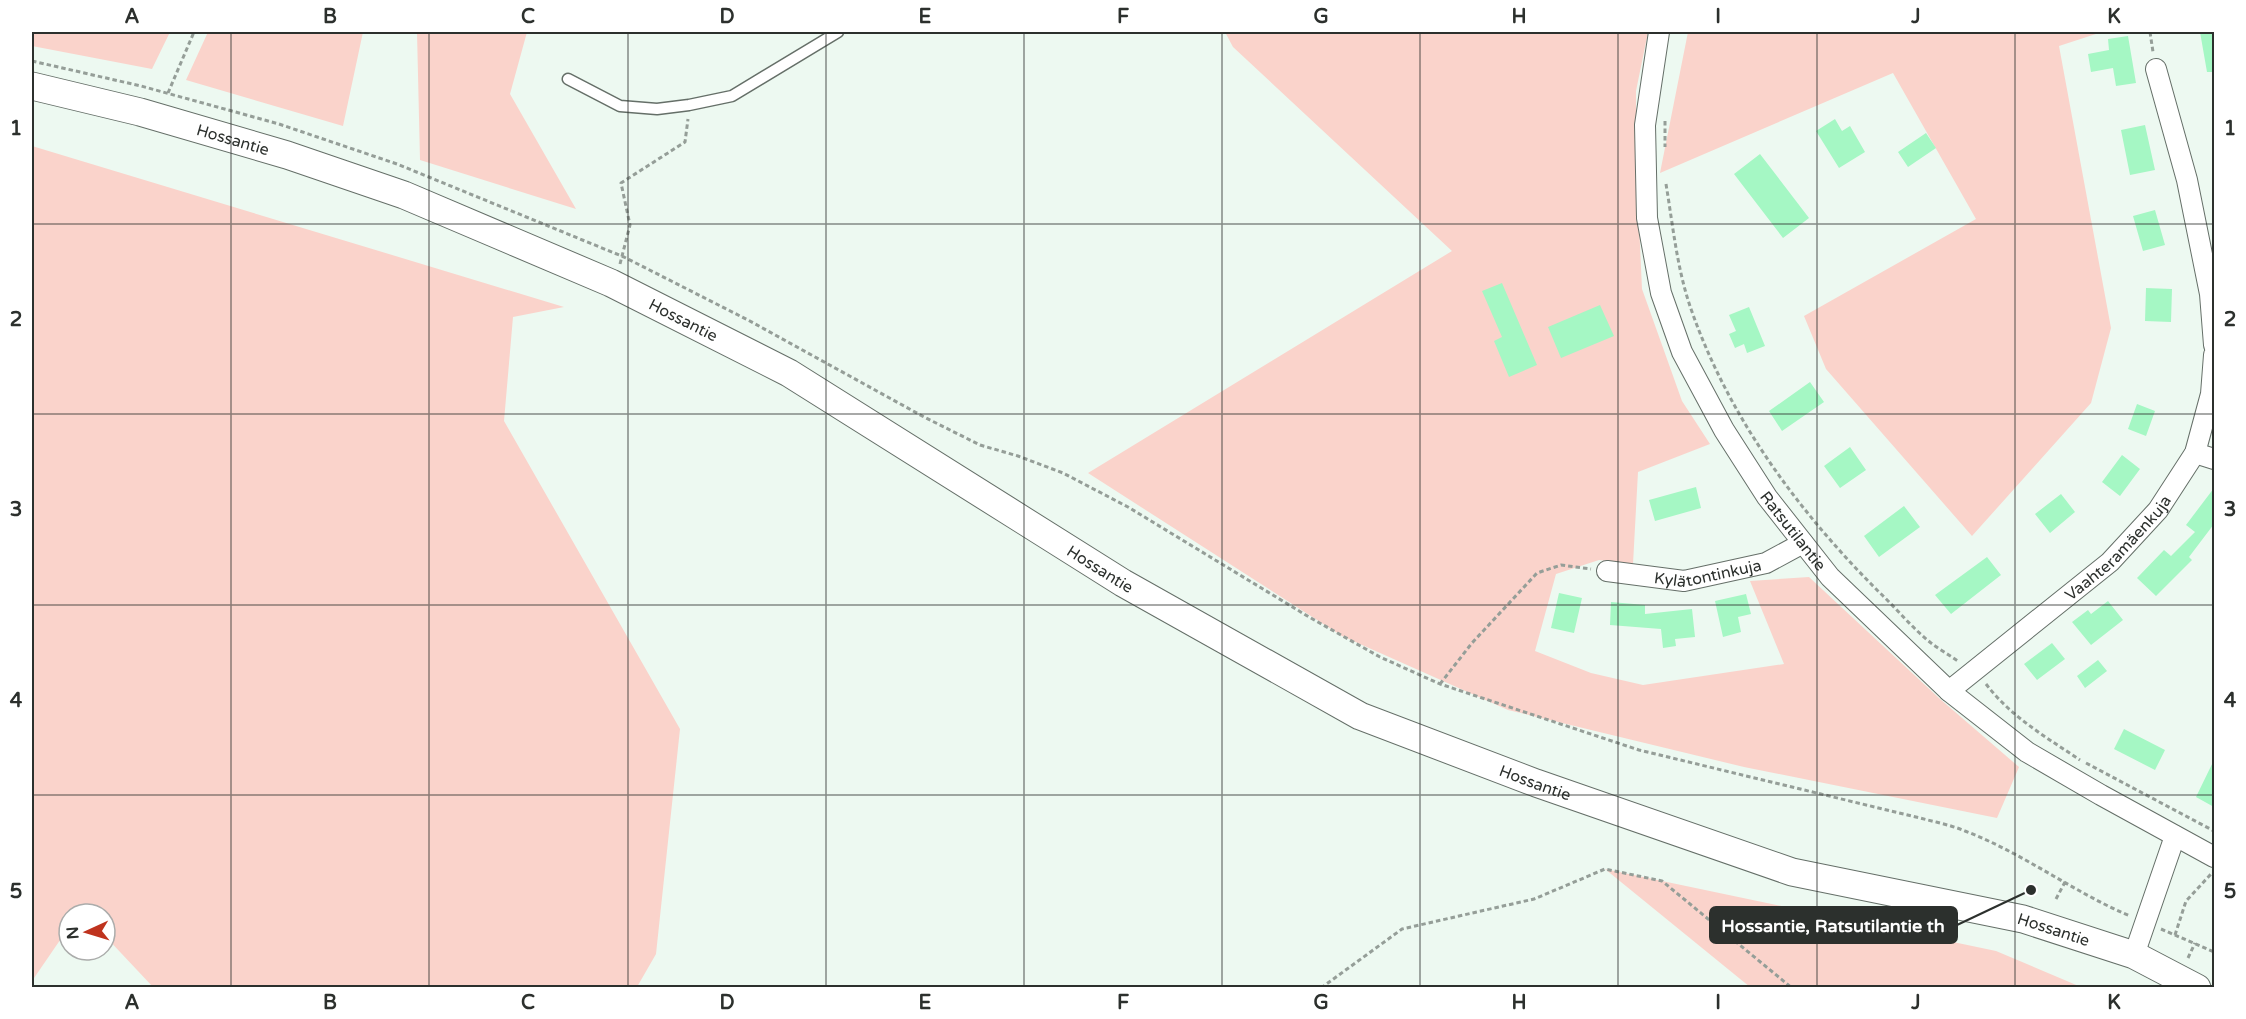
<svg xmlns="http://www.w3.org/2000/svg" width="2246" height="1019" font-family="'Varela Round',sans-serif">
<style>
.green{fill:#fad3cb}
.building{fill:#a5f7c4}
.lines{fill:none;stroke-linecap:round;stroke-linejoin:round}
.lane-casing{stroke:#656f68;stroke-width:13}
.street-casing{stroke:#656f68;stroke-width:22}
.secondary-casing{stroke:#656f68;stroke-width:29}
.path{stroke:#959e98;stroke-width:3;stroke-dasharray:4.5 3;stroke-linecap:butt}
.lane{stroke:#fff;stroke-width:10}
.street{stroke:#fff;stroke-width:20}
.secondary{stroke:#fff;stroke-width:27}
.grid{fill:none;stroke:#2c302d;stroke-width:1.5;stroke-opacity:0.55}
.labels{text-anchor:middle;stroke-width:4.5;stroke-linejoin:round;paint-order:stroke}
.street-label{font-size:16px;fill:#2c302d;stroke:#fff}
.leader{fill:none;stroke:#2c302d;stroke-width:2}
.callout-dot{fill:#2c302d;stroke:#fff;stroke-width:2}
.callout{fill:#2c302d;stroke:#2c302d;stroke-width:2}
.callout-label{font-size:18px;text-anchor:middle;font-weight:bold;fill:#fff}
.neatline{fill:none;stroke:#2c302d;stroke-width:2}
.grid-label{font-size:20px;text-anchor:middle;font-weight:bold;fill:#2c302d}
</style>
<rect width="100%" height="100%" fill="#edf9f1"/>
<!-- green -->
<path class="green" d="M32,32H170L152,69L32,46Z
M208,32H363L343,126L186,80Z
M417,32H527L510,94L576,209L420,160Z
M1225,32H1648L1636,91V158L1642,289L1682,401L1710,444L1638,472L1633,564L1599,560L1556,574L1535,651L1591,673L1643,685L1784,664L1750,581L1809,577L1940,699L2019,767L1997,818L1744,767L1508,710L1342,636L1088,473L1452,251L1233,47Z
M1688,32H2102L2059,46L2111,328L2091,403L1972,536L1826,369L1804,316L1976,219L1893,73L1660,173Z
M32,146L564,307L513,317L504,421L680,729L656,954L637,987H153L105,936V914H84L81,911L78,914H69V927L32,981Z
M1605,869L1996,951L2081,987H1750Z"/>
<!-- building -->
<path class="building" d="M2200,32H2214V72H2207Z
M2128,36L2136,83L2116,86L2113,68L2091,72L2088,54L2109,50L2108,39Z
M1835,119L1842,131L1850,126L1865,152L1839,168L1816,131Z
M2145,125L2155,170L2130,175L2121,130Z
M1926,133L1936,148L1908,167L1898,152Z
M1760,154L1809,218L1783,238L1734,174Z
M2155,210L2165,245L2143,251L2133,216Z
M1502,283L1537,365L1509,377L1494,341L1502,337L1482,291Z
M2146,288L2172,289L2171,322L2145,321Z
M1600,305L1614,336L1561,358L1548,327Z
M1749,307L1765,346L1747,353L1744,344L1735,348L1729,334L1736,331L1729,315Z
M1810,382L1824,402L1782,431L1769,411Z
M2137,404L2155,411L2146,436L2128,429Z
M1850,447L1866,470L1840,488L1824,466Z
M2122,455L2140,469L2120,496L2102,482Z
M1696,487L1701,508L1655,521L1649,500Z
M2214,488V524L2189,557L2192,560L2156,596L2137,578L2164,550L2171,556L2195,532L2186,525Z
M2061,494L2075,512L2050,533L2035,514Z
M1904,506L1920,527L1879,557L1864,536Z
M1987,557L2001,575L1951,614L1935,595Z
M1559,593L1582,598L1574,633L1551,628Z
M1746,594L1751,614L1738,617L1741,632L1723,637L1715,601Z
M2108,601L2123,620L2091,645L2072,622L2088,610L2091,614Z
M1611,602L1645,605V614L1692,609L1695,637L1675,639L1676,646L1663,648L1661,629L1610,625Z
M2052,643L2065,659L2037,680L2024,664Z
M2098,660L2107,671L2085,688L2077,676Z
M2124,729L2165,750L2155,770L2114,749Z
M2214,760V807L2196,797Z"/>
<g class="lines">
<defs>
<path id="lane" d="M568,79L620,106L657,109L689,105L732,96L838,32"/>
<g id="street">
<path id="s1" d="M1659,32L1645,125L1647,218L1661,293L1682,352L1724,430L1767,497L1830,577L1949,691L2027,752L2101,795L2214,857"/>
<path d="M2156,69L2187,180L2210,294L2214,345"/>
<path d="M2195,453L2214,459"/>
<path id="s2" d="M1607,571L1684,581L1766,563L1803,543"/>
<path id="s3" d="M1949,691L2110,562L2158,510L2195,453L2211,394L2214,355"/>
<path d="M2134,955L2175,836"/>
</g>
<g id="secondary">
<path id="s4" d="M32,86L140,112L287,155L404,195L611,283L789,373L1123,583L1360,716L1536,783L1792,872L2023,919L2134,955L2197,988"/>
</g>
</defs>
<!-- lane casing -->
<use href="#lane" class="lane-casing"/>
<!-- street casing -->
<use href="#street" class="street-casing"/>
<!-- secondary casing -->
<use href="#secondary" class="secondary-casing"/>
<!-- path -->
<path class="path" d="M2150,32L2153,52
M32,61L141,86L279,124L397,164L624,257L748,320L924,417L980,445L1018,456L1063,473L1128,507L1309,617L1380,657L1440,684L1639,750L1920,818C1935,822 1951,825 1965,831C2023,853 2073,892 2130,916
M168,93L194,32
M1665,121V147
M1666,184C1673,226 1677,269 1691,309C1729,418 1798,511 1879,592C1896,608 1912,628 1931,643C1939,649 1949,655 1958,661
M620,264L630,225L621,183L685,142L688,119
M1440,684L1472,643L1537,573L1561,565L1591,569
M1986,684C2011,717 2046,737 2080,760
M2086,763L2214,831
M2056,899L2065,882
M2161,929L2214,952
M2175,935L2186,901L2211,874
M2188,958L2195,943
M1321,988L1402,929L1534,899L1605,869L1662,881L1792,988"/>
<!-- lane -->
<use href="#lane" class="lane"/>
<!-- street -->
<use href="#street" class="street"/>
<!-- secondary -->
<use href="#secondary" class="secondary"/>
</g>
<!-- grid -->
<path class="grid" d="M231,32V988M429,32V988M628,32V988M826,32V988M1024,32V988M1222,32V988M1420,32V988M1618,32V988M1817,32V988M2015,32V988M32,224H2214M32,414H2214M32,605H2214M32,795H2214"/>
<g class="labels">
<!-- street labels -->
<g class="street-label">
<text dy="6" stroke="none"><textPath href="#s4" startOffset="208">Hossantie</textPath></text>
<text dy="6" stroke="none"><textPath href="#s4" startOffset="694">Hossantie</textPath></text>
<text dy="6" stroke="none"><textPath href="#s1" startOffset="537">Ratsutilantie</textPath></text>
<text dy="6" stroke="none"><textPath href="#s3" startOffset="222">Vaahteramäenkuja</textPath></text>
<text dy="6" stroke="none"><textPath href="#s4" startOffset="1180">Hossantie</textPath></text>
<text dy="6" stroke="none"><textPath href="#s2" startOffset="102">Kylätontinkuja</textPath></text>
<text dy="6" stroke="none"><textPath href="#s4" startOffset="1666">Hossantie</textPath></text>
<text dy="6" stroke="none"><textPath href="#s4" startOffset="2206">Hossantie</textPath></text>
</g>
</g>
<!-- callouts -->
<path class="leader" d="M2031 890L1957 925"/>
<circle class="callout-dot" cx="2031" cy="890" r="6"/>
<rect class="callout" x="1710" y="907" width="247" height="36" rx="6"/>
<g class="callout-label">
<text x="1833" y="932">Hossantie, Ratsutilantie th</text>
</g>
<!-- border -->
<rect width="2246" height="1019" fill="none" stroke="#ffffff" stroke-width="66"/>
<!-- north arrow -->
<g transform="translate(87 932) rotate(266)"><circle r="28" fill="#ffffff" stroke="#abacab" stroke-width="1.5"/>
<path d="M0-4.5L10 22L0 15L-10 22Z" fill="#bf331e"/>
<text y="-9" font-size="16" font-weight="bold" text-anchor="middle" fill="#2c302d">N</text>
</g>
<rect x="33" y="33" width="2180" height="953" class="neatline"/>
<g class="grid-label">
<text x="132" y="23">A</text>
<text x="330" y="23">B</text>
<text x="528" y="23">C</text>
<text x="727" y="23">D</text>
<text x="925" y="23">E</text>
<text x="1123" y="23">F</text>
<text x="1321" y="23">G</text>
<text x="1519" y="23">H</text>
<text x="1718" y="23">I</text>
<text x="1916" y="23">J</text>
<text x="2114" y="23">K</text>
<text x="16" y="135">1</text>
<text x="2230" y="135">1</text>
<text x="16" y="326">2</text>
<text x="2230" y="326">2</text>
<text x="16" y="516">3</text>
<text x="2230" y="516">3</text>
<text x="16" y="707">4</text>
<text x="2230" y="707">4</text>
<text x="16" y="898">5</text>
<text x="2230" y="898">5</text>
<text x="132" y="1009">A</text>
<text x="330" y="1009">B</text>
<text x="528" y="1009">C</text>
<text x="727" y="1009">D</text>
<text x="925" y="1009">E</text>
<text x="1123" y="1009">F</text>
<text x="1321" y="1009">G</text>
<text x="1519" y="1009">H</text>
<text x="1718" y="1009">I</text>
<text x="1916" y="1009">J</text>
<text x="2114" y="1009">K</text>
</g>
</svg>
